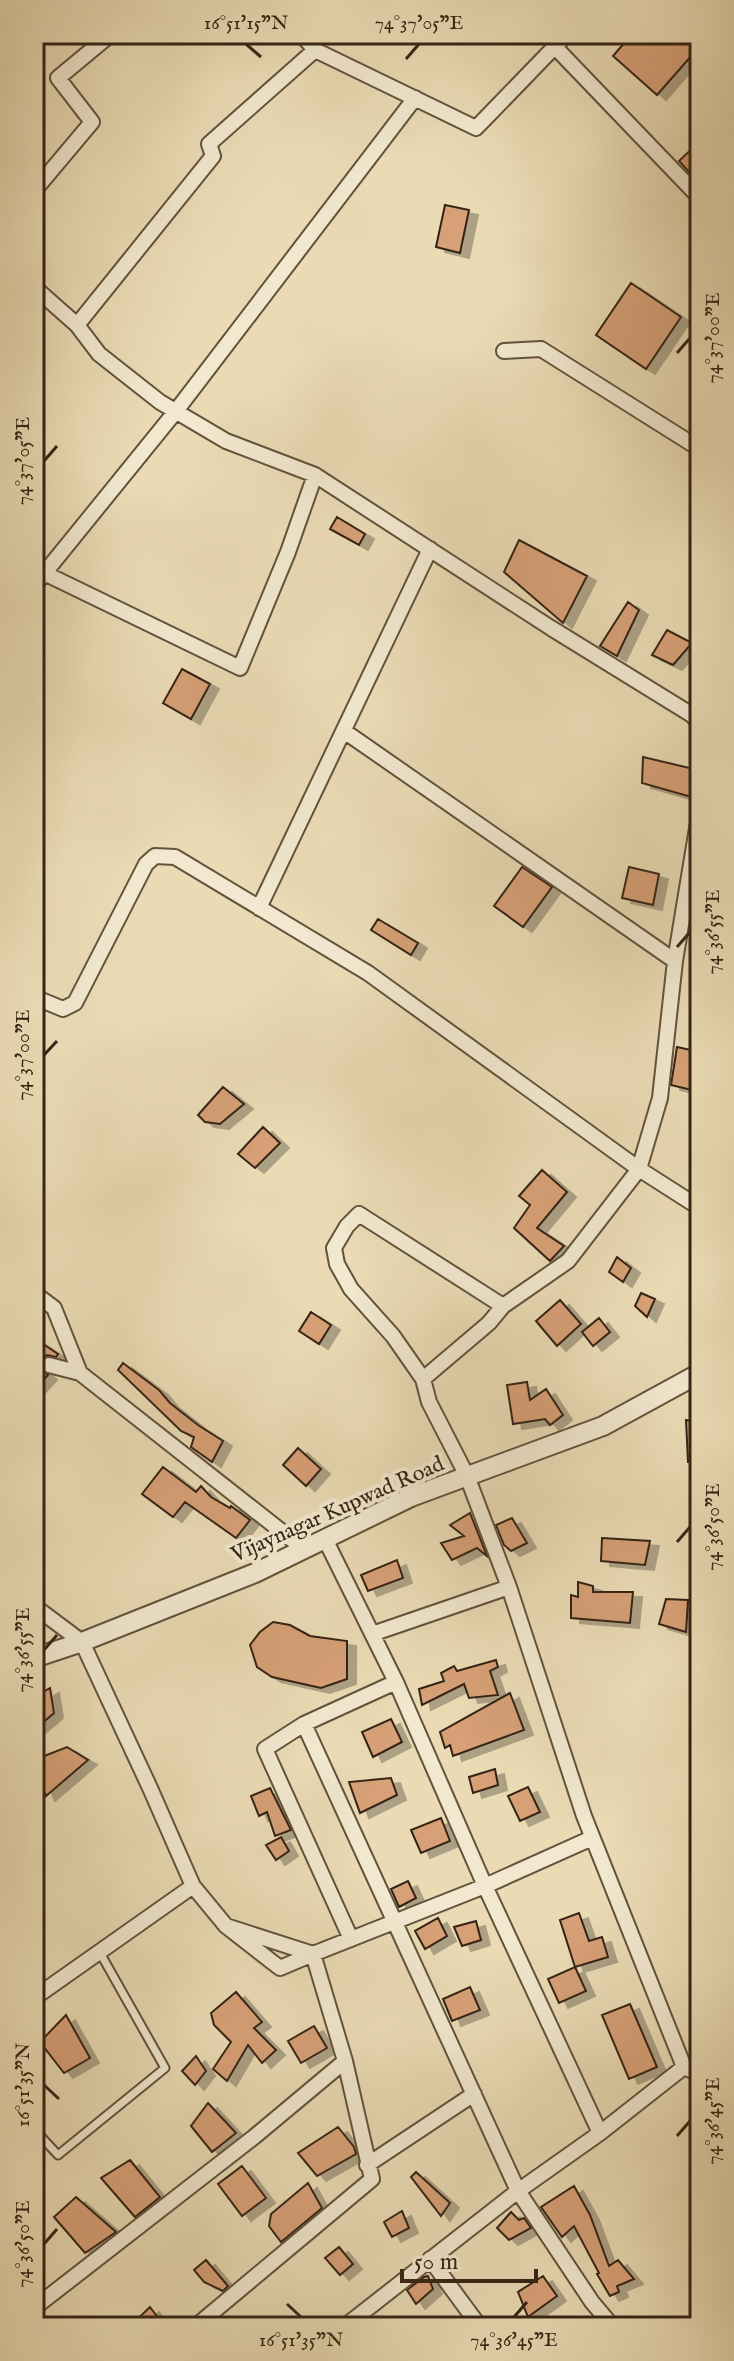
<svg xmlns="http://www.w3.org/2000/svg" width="734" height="2361" font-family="'IM FELL English',serif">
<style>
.building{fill:#d7a077;stroke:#352414;stroke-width:2;filter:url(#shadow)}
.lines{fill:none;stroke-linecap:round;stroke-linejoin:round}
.service-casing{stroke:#62523c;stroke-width:11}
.minor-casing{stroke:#62523c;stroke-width:18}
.tertiary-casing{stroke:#62523c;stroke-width:22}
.service{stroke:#f1e8cf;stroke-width:7}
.minor{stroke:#f1e8cf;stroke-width:14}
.tertiary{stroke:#f1e8cf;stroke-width:18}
.ticks{fill:none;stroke:#352414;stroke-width:3}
.labels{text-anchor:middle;stroke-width:8;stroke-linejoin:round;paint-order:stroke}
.street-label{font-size:22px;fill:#352414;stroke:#f1e8cf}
.neatline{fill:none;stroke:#352414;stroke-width:3}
.ticks-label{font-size:20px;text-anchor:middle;fill:#352414}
</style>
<defs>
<filter id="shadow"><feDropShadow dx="9" dy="5" stdDeviation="0" flood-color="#0004"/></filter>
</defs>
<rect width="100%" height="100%" fill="#eadbb5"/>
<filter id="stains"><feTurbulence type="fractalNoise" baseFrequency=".0025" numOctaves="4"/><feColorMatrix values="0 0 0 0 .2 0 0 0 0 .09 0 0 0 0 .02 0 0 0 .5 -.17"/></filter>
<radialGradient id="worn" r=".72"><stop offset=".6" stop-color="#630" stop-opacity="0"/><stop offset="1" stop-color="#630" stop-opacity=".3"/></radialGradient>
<!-- building -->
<path class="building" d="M632,34H689L700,43V46L657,95L613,56Z
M700,141V184L679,161Z
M445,205L469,210L460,253L436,247Z
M631,283L681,317L646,369L596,335Z
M337,517L365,534L359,545L330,529Z
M519,540L587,576L563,623L504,572Z
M628,602L639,610L617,656L600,646Z
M667,630L692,643L673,665L652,655Z
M182,669L210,684L191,719L163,703Z
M643,757L698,770L695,798L642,783Z
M522,867L552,887L523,927L494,906Z
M629,867L659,874L653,905L622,898Z
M378,919L418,943L411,955L371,930Z
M677,1047L700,1052V1092L671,1085Z
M223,1087L244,1104L220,1124L205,1122L198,1115Z
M263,1127L280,1143L255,1168L238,1154Z
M542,1170L567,1192L537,1228L564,1246L550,1261L514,1228L530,1205L519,1196Z
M617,1257L631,1268L623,1282L609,1272Z
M641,1293L655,1299L647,1317L635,1306Z
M560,1300L581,1324L557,1346L536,1321Z
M311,1312L331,1325L319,1344L299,1331Z
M599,1318L610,1332L593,1346L582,1332Z
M34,1338L58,1354L56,1357L47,1355L41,1359L40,1368L48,1375L34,1390Z
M123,1363L159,1390L170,1403L198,1425L223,1441L212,1462L191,1447L194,1437L181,1431L118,1370Z
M527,1382L530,1400L546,1389L563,1415L550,1425L545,1419L513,1424L507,1385Z
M686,1420L700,1422V1461L688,1462Z
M298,1448L321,1469L306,1486L283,1465Z
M163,1467L196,1492L201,1486L211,1497L230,1508L231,1506L250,1520L236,1538L185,1502L173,1517L142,1494Z
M470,1513L487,1556L477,1548L452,1560L441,1543L464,1536L450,1525Z
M512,1518L527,1543L511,1551L504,1545L496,1525Z
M602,1538L650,1541L645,1565L601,1561Z
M397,1560L403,1578L368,1591L361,1575Z
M578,1582L593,1586V1592H633L630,1623L571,1618V1595L578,1597Z
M666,1599L688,1600L686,1632L659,1624Z
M273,1622L290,1625L310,1636L347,1641V1679L321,1688L272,1677L257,1667L250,1645L260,1632Z
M496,1660L498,1667L490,1671L498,1695L469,1698L464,1684L422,1705L419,1689L444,1681L441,1673L454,1666L457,1671Z
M50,1688L54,1713L34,1730V1697Z
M510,1693L524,1730L453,1756L450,1745L445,1748L440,1732Z
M391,1719L402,1742L373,1757L362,1732Z
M67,1747L88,1760L46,1796L34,1766V1760Z
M495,1769L498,1785L473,1793L469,1777Z
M391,1778L397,1795L360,1813L349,1782Z
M528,1787L540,1812L520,1821L508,1796Z
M270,1788L291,1830L275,1836L267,1812L259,1816L251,1796Z
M441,1818L450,1841L421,1853L411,1830Z
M281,1837L289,1851L276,1860L266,1845Z
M408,1881L416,1898L399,1907L391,1889Z
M579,1913L589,1941L602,1937L608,1957L575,1967L560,1920Z
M438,1918L447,1936L425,1949L415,1931Z
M476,1921L481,1940L462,1946L454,1927Z
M575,1967L586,1991L559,2003L548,1979Z
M470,1987L480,2010L452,2021L443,1999Z
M236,1992L262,2022L254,2028L276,2050L262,2063L248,2045L227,2081L213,2069L231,2042L214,2025L211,2013Z
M630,2004L657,2067L629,2079L602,2015Z
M66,2015L90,2058L64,2073L40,2042Z
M314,2026L327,2048L301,2063L288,2041Z
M196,2056L206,2071L195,2085L182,2071Z
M208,2103L236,2133L212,2152L191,2126Z
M338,2127L354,2147L356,2154L317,2176L298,2153Z
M130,2160L160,2197L135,2217L101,2178Z
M242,2166L266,2198L242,2216L218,2184Z
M416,2172L450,2203L441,2216L411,2177Z
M308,2183L322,2208L281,2242L269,2226L271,2214Z
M574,2186L590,2215L609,2266L618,2260L634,2279L617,2286L619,2292L610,2296L597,2274L599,2273L574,2226L562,2237L541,2207Z
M76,2197L116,2232L85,2253L54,2217Z
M402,2211L409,2228L392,2237L384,2222Z
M511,2212L519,2220L524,2218L531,2228L509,2240L497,2228Z
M339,2247L353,2264L340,2275L325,2258Z
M206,2260L228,2286L223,2291L204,2282L194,2270Z
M428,2276L433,2289L416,2304L407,2290L424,2277Z
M543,2276L557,2296L528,2317L518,2292Z
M150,2307L165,2327H129Z"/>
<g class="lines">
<defs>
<path id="service" d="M34,2129L58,2155L165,2068L99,1951"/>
<path id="minor" d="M555,47L700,198
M315,50L476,128L567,34
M34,191L92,122L58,78L111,34
M34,287L77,325L99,354L160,402L226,441L315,475L551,628L692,715L700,725
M77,325L213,156L209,144L315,50L301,34
M504,351L541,349L700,449
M44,573L240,668L288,552L315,475
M34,586L176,411L415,98
M344,731L675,961
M259,908L430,549
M34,997L63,1009L75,1003L146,864L155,856L175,857L368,973L639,1169L700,1208
M34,1293L54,1308L80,1373
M503,1306L359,1214L347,1226L334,1248L337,1264L351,1289L393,1336L423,1379L429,1402L467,1476L509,1587L584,1816L684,2067
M49,1365L80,1373L304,1549
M423,1379L489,1323L503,1306L568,1261L639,1169L660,1098L675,961L700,810
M325,1539L396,1682L485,1886L600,2133
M34,1606L82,1642L150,1788L193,1886L226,1926L280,1968L313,1954L226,1926
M372,1634L509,1587
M304,1724L265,1749L351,1939
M34,1998L193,1886
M367,2165L474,2094
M430,2259L480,2327
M34,2308L254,2137L345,2061L313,1954L485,1886L592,1838
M195,2327L372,2179L345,2061
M344,2327L518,2191L304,1724L396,1682
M613,2327L592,2302L518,2191L600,2133L684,2067L700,2074"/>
<path id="tertiary" d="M34,1658L82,1642L255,1573L411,1497L603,1426L700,1373"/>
</defs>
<!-- service casing -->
<use href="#service" class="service-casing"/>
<!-- minor casing -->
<use href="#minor" class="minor-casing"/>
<!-- tertiary casing -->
<use href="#tertiary" class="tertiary-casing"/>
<!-- service -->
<use href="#service" class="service"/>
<!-- minor -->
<use href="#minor" class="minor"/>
<!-- tertiary -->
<use href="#tertiary" class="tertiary"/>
</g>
<!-- ticks -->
<path class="ticks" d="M246,44L261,57M406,59L419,44M677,353L690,338M44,461L57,446M677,947L690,932M44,1055L57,1041M677,1542L690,1527M44,1650L57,1635M44,2085L59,2099M677,2136L690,2121M44,2244L57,2229M287,2304L301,2317M514,2317L527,2302"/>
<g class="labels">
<!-- street labels -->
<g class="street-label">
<text transform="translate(337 1508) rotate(-24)" y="8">Vijaynagar Kupwad Road</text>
</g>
</g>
<!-- margin -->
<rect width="734" height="2361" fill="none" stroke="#eadbb5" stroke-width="88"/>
<!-- scale -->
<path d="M402 2269v12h134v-12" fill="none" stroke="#352414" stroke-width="4"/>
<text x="414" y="2269" font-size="24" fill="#352414" stroke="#f1e8cf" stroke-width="6" paint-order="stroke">50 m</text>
<rect x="44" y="44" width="646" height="2273" class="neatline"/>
<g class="ticks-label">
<text x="246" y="29">16°51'15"N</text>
<text x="419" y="29">74°37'05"E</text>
<text transform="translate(712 338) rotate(-90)" y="7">74°37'00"E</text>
<text transform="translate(22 461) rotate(-90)" y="7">74°37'05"E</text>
<text transform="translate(712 932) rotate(-90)" y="7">74°36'55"E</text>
<text transform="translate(22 1055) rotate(-90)" y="7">74°37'00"E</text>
<text transform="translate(712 1527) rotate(-90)" y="7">74°36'50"E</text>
<text transform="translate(22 1650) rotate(-90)" y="7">74°36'55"E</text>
<text transform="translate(22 2085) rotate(-90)" y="7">16°51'35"N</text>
<text transform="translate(712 2121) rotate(-90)" y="7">74°36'45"E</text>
<text transform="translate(22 2244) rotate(-90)" y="7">74°36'50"E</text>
<text x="301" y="2346">16°51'35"N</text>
<text x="514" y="2346">74°36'45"E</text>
</g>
<rect width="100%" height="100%" filter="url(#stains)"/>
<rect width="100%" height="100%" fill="url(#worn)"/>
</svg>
